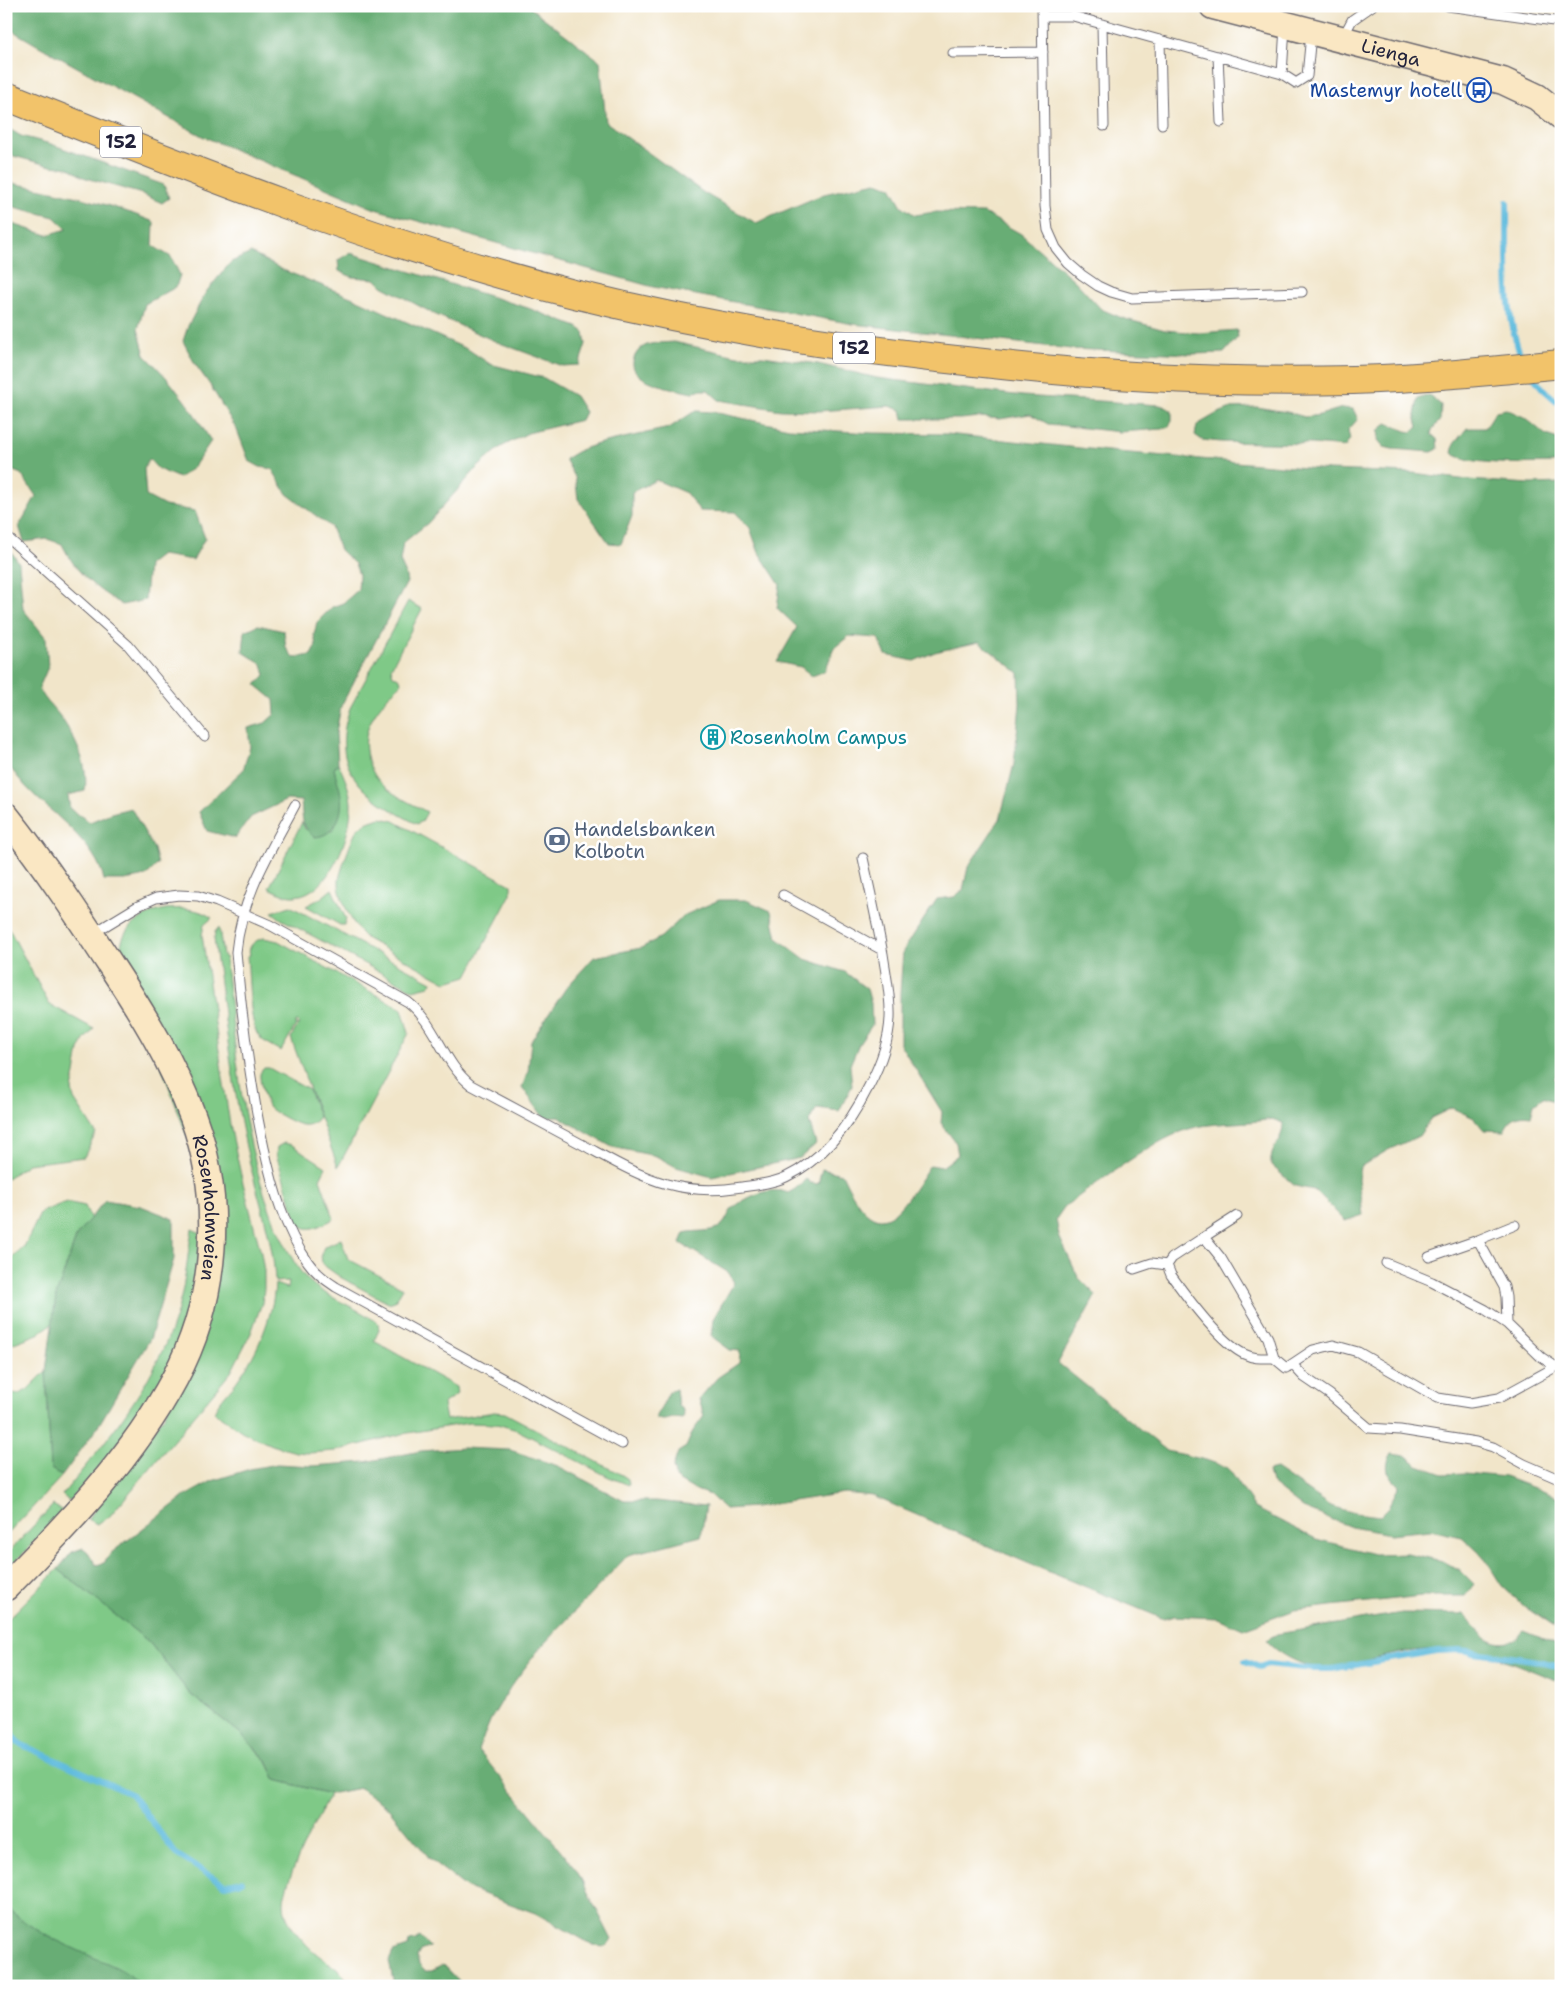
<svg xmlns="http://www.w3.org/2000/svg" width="1567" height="1992" font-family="'Shantell Sans',sans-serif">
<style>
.green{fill:#7fc987;stroke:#507661}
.forest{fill:#67ad74;stroke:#446858}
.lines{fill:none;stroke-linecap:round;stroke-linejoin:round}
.stream{stroke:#5fbbdd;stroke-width:6}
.lane-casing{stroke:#6a666d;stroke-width:11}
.secondary-casing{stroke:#6a666d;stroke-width:29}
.primary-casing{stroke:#6a666d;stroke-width:30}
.lane{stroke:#fff;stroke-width:9}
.secondary{stroke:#fae7c3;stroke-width:26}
.primary{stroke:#f2c36a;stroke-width:28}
.labels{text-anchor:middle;stroke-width:5;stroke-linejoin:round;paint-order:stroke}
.shield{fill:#fff;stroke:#646476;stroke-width:1}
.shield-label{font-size:18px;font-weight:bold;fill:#22223b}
.street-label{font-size:19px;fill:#22223b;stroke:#fff}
.transit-label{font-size:19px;fill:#164399;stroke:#fff;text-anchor:end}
.culture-label{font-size:19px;fill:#0d838f;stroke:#fff;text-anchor:start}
.service-label{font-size:19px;fill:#4e5e75;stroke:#fff;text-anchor:start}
</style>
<rect width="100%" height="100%" fill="#fff"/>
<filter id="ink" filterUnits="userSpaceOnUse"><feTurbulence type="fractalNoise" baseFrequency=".02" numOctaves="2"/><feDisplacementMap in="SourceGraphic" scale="10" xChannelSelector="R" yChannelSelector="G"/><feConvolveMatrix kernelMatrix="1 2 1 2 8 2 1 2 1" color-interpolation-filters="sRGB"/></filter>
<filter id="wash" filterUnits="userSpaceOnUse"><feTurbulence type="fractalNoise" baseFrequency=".0096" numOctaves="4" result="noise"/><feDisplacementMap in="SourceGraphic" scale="20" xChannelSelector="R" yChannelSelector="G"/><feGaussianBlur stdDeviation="1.12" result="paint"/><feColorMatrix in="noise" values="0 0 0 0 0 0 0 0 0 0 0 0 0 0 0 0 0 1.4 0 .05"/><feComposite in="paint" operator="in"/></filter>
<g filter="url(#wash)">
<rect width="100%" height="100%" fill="#f1e5c9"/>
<!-- green -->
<path class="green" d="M408,601L422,609L391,668L393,675L400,679L401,683C380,705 358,727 368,760C371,770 376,779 384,786C396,797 413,804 427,812L422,821L417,824C366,798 328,771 350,708Z
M338,763C344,776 350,789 351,803C352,834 331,893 295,896C286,897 276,891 269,888L302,822L305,829L332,831C346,808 340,793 334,769Z
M381,818L394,821L511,885V894L467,976L447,982L444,981L367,939C354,928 338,898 339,881C339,874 353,836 357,830C363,823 372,820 381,818Z
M332,889L346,919L344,925H340L306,906L321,898Z
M290,906L432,982V983L429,986L413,990L281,919L272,912Z
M166,909C182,908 199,908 212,918L204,925L202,935L230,1125L241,1175L261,1253L264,1271V1289L262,1303L251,1333L231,1372L109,1517L97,1524L88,1519L165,1415L223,1235L121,955C118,928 142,914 166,909Z
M6,923L49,1004L94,1029L84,1040L79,1050L72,1090L74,1099L96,1133L84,1157L28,1164L6,1179Z
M219,927L223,956H225C236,1047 241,1145 278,1230C286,1247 294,1265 307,1279C327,1299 356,1306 378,1323L379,1330L374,1341L456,1387L457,1394L443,1404L446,1420L494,1412L505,1413L622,1475L628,1479L629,1485L609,1477L517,1430L497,1424L469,1423L402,1434L335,1451L309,1453L296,1452L271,1445L243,1432L214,1412C218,1401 232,1389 239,1378C258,1352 273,1316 275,1284L288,1288L289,1281L275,1282C274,1240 255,1189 246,1147C231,1079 224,1009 214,939L215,932Z
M264,938L278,941L402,1009L409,1033L338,1167L291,1038L299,1023L296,1022V1025L281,1051C273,1047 263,1042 258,1035C249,1023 249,973 247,956L250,955C247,946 255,940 264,938Z
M264,1068H269L309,1090L319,1117C309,1131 297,1124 285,1118C280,1115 273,1112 269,1108C265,1103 259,1079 260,1074C261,1071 262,1070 264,1068Z
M284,1143L292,1145L326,1167L320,1179L334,1219C321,1225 307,1235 297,1222L276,1154L277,1147Z
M66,1202L85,1206L91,1219L77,1235L56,1296L53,1323L38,1334L6,1346V1264L24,1247L41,1212Z
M192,1229L201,1233C198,1263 194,1292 186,1320C170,1383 113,1451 71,1500H68L62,1495C106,1441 153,1386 175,1319C185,1289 187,1259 192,1229Z
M341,1239L348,1259L403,1288L395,1301L388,1303L340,1277L322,1264L321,1254L324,1247Z
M46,1371L51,1469L62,1476L6,1536V1392L19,1394L27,1390Z
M53,1505L63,1511L6,1572V1555Z
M58,1569L149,1642L190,1694L240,1733L266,1760L276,1780L330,1794C318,1818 284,1879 284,1903C284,1920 296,1933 307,1945C321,1960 341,1968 352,1986H141L137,1981L56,1941L20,1920L6,1906V1621Z"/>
<!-- forest -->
<path class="forest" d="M6,6H528L600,61L606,122L704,193L756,223L824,194L876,182L891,187L902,206L915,215L935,212L984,213L1021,234L1075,281L1101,309L1122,318L1165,330L1199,333L1237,330L1238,337L1224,353L1192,354L1071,349L853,324L653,287L375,209L202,136L37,45L6,27Z
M6,127L21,136L51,144L164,185L169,198L162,203L142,194L83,177L69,168L51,166L6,154Z
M6,182C56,191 107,202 154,222L153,246L171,257L180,275L176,287L145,304L138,329L145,355L167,378L191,409L211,441L193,468L179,478L158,469L149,459L144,469L146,496L165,506L195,511L205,538L193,560L161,555L148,565L145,600L122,605C94,587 77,575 62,544L47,539L24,542L19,526L36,496L21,474L6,468V222L47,235L67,229L54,217L6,205Z
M251,253L283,270L351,297L469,350L490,364L544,378L575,396L585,412L581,420L528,433L501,447L477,468L428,523L403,543L400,561L405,572L407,582L341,706L336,733L338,763L334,769C336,778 340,787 341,796C344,815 334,837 314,837C300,824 303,819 301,801L287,800L251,817L235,838L207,831L199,812L243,770L250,747L248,728L265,723L275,714L274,700L256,685L265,675L262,664L243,652L245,631L258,625L284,631L286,648L294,658L311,655L316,645L314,635L317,622L332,607L343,603L358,590L359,575L355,564L340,550L331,527L287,494L272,469L260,467L249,461L237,430L210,385L195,364L183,341L188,326L206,292L231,262Z
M350,253L528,308L577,327L584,332L586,344L579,365L562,366L497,342L434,314L382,286L375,279L352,277L339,271L338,260Z
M674,342L737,356H763L818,364L877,378L1023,396L1160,405L1166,407L1172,411V420L1169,427L1162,429L1120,432L1048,424L1030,414L1000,419L980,417L961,419H903L901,410L889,406L819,411L781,410L719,400L708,390H698L692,393C679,390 646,384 637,373C629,365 634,353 643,347C650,342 665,343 674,342Z
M1429,395L1441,405L1440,420L1432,430L1431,434L1437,439L1438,449L1432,452L1392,449L1384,447L1378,440L1379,430L1387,423L1406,431L1412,432L1418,427L1415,415L1418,399Z
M1256,407L1287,412L1305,417L1320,415L1342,408L1353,409L1358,419L1348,430L1350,439L1345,447L1312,444L1221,442L1202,440L1195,435L1197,425L1216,414L1231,408Z
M1506,409L1524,417L1546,435L1561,440V463C1538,463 1468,467 1452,453L1454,444L1467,428H1485L1496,411Z
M695,411L713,412L789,428L872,433L947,434L1118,452L1329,470L1413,473L1468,480L1531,484L1561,483V1071L1554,1078L1561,1085V1098L1557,1102L1543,1097L1534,1104L1531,1116C1517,1114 1510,1118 1504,1131L1484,1130L1474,1118L1452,1108L1431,1118L1419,1136L1388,1150L1360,1167L1358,1179L1363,1215L1345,1221L1314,1190L1295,1186L1271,1165C1269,1148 1284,1140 1283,1123L1272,1119C1247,1124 1220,1122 1196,1127C1155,1137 1100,1182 1065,1206L1056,1219L1059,1236L1078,1277L1096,1295L1058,1363L1167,1451L1206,1460L1228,1468L1255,1508L1316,1539L1374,1554L1407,1553L1442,1561L1462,1572L1474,1584L1465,1596H1422L1295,1610L1243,1629L1218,1618L1174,1616L1164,1619L1025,1562L873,1496L844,1493L755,1507L725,1509L710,1495L693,1489L676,1479L673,1467L678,1452L686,1447L693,1431L704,1416L699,1399L717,1378L739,1363L740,1351L730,1350L711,1336L713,1319L734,1283L729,1273L680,1243L684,1233C694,1230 714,1233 722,1225C727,1220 728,1213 733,1208C746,1197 771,1185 788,1193L795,1189L806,1179L811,1183L818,1184L822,1169L842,1174C849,1189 867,1228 888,1217C902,1211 921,1178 930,1165L942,1167L958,1155L956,1143L941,1123L942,1112L900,1044V993L903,951L937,899L954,897L963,890L968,867L1000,819L1014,764L1020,704L1019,673L979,642L935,652L914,661L886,655L878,638L849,636L834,648L825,671L812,676L801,667L777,662L797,627L777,608L780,585L759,553L750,528L735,512L700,511L686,493L656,480L632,492V516L621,544L609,543L578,499L575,477L565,459L582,449L601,443L669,428Z
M6,544L19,563L23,609L46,638L48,667L39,688C46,703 56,709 64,722C77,742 89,767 85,791L68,795L70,809L90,822L111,813L131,808L154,849L158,864L146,876L125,880H104C97,844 51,813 26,787C19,779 13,771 6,763Z
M719,900H746L771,911L777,938L805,959L845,972L867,989L871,1003L872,1025L859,1044L850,1065L852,1086L839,1111L817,1108L809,1121L816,1144L800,1158L712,1177L676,1167L656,1156L612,1147L559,1117L544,1118L522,1087L528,1072L531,1041L566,988L594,957L641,948L661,937L685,915Z
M105,1200L141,1206L174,1219V1259L150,1339L97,1428L62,1476L51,1469L46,1371L56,1296L77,1235Z
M676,1389L678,1406L683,1410L684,1415L682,1419C679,1419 677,1418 674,1418C667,1419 664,1422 656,1418L669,1392Z
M463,1448L510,1450L558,1466L624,1501H656L706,1506L701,1536L628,1555L540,1648L511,1686L491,1719L478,1750L576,1869L612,1940L606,1946L593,1945L535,1913L467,1888L431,1860L387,1807L360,1788L330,1794L276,1780L266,1759L240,1733L190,1694L149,1642L58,1569L72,1552L83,1548L88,1552L96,1565L104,1563L111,1553L185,1496L212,1481L250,1469L277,1464L312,1466L365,1462L421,1451Z
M1392,1453L1405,1455L1418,1465L1443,1474L1465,1473L1505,1477L1561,1498V1629L1553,1626L1525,1607L1502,1586L1483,1556L1462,1537L1430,1530L1390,1534L1351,1527L1303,1508L1271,1483L1268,1471L1276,1469L1330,1506L1355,1513L1380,1516L1388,1508L1399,1486C1388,1475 1383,1468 1392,1453Z
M1402,1613L1464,1614C1475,1628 1490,1649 1512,1641C1516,1640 1520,1634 1524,1631L1561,1646V1682C1537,1673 1513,1662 1489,1655C1473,1650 1453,1650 1436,1650C1399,1648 1363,1665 1327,1668C1306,1669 1279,1655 1266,1640L1277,1634Z
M6,1906C30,1930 58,1941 88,1955C106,1963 129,1970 141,1986H6Z
M420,1937L430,1947L420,1951L417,1957L419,1965L425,1971H431L443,1965L463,1986H394L389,1961L393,1952L408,1947L409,1941L416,1940Z"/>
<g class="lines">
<!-- stream -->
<path class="stream" d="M1507,202C1508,254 1502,313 1523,361
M1531,374L1542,388L1561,405
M1245,1661L1259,1667L1268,1664L1312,1669H1332L1437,1651L1460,1650L1533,1660L1561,1666
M6,1725L18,1743L131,1794L176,1854L225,1885L242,1881"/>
</g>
</g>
<g filter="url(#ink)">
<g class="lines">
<defs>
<path id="lane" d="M1042,6L1045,206L1048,230L1056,248L1068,263L1082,275L1098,286L1111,292L1132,298L1302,292
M1448,6L1561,22
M1042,16H1073L1282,74L1296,83L1307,76L1311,34
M1102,24L1104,126
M1343,37L1352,20L1372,6
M1160,40L1162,124
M953,53L1043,52
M1218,56L1221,122
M1282,74L1285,27
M6,536L128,645L205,737
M295,805C270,852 241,898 236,952C242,1018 250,1084 264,1148C273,1188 284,1228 308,1262C315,1272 325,1280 336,1287L622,1444
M783,895L882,950
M92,934L138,906L156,898L179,895L198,896L217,902L270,925L408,1002C436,1024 443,1063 471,1085C509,1105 547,1126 585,1146C611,1160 638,1176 667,1184C692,1191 717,1191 742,1187C757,1185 773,1183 786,1177C824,1159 851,1122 869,1086C880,1065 889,1042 890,1018C891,996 886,975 883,954C877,922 870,890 863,858
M1204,1237L1237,1216
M1478,1240L1515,1225
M1429,1257L1478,1240L1504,1287L1506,1297L1507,1324
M1386,1263L1432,1282L1486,1310L1507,1324L1541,1357L1556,1367
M1134,1269L1152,1263L1167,1265
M1274,1358C1263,1358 1254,1359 1244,1354C1221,1343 1186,1296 1171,1275L1167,1265L1172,1258L1204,1237L1221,1258L1268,1338L1274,1358L1286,1368L1313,1350L1333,1345L1358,1352L1438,1398L1470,1403L1499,1398L1561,1364
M1292,1364L1304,1377L1329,1394L1369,1428L1400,1430L1476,1442L1493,1447L1524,1464L1561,1480"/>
<g id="secondary">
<path id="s1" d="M1213,6L1503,81L1537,97L1561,116"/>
<path id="s2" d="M6,816C45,865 78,915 112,967C143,1014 173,1063 193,1117C224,1201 217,1299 175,1378C133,1457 68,1524 6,1587"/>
</g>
<path id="primary" d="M6,96C192,171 379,245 574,294C712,328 851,350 993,364C1112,377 1233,383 1353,380C1422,378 1492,371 1561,364"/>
</defs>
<!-- lane casing -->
<use href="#lane" class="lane-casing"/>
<!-- secondary casing -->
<use href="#secondary" class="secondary-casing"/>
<!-- primary casing -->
<use href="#primary" class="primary-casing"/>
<!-- lane -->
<use href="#lane" class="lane"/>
<!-- secondary -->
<use href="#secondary" class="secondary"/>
<!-- primary -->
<use href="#primary" class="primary"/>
</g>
</g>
<!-- icons -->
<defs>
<symbol id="bus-ring" viewBox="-11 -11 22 22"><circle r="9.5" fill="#fff" stroke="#1a4fb4" stroke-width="1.5"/><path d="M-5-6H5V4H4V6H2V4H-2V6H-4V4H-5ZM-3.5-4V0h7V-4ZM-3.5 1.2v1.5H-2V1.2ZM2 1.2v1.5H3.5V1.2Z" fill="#1a4fb4"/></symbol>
<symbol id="building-ring" viewBox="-11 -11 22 22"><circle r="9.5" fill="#fff" stroke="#0f9aa8" stroke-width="1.5"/><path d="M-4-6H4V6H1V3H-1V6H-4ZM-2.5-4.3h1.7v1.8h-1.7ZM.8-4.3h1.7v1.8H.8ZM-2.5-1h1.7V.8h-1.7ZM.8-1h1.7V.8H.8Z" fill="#0f9aa8"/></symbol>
<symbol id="bank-ring" viewBox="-11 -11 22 22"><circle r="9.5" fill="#fff" stroke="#5c6f8a" stroke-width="1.5"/><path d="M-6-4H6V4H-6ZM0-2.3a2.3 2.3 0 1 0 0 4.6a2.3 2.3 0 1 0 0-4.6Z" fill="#5c6f8a"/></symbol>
</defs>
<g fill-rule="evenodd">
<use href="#bus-ring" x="1465" y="76" width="28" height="28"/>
<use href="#building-ring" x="699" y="723" width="28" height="28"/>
<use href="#bank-ring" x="543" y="826" width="28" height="28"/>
</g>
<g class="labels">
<!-- shield labels -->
<g class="shield">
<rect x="100" y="126.5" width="42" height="31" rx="4"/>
<rect x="833" y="332.5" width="42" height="31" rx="4"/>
</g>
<g class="shield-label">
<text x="121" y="148">152</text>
<text x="854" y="354">152</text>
</g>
<!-- street labels -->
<g class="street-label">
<text dy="7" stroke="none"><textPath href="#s1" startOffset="184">Lienga</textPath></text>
<text dy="7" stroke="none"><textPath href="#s2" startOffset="448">Rosenholmveien</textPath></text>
</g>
<!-- transit labels -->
<g class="transit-label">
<text x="1462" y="97">Mastemyr hotell</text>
</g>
<!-- culture labels -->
<g class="culture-label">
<text x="730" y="744">Rosenholm Campus</text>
</g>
<!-- service labels -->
<g class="service-label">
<text x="574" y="836">Handelsbanken<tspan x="574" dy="22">Kolbotn</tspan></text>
</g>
</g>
<!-- margin -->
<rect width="1567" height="1992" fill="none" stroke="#fff" stroke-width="25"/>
</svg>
